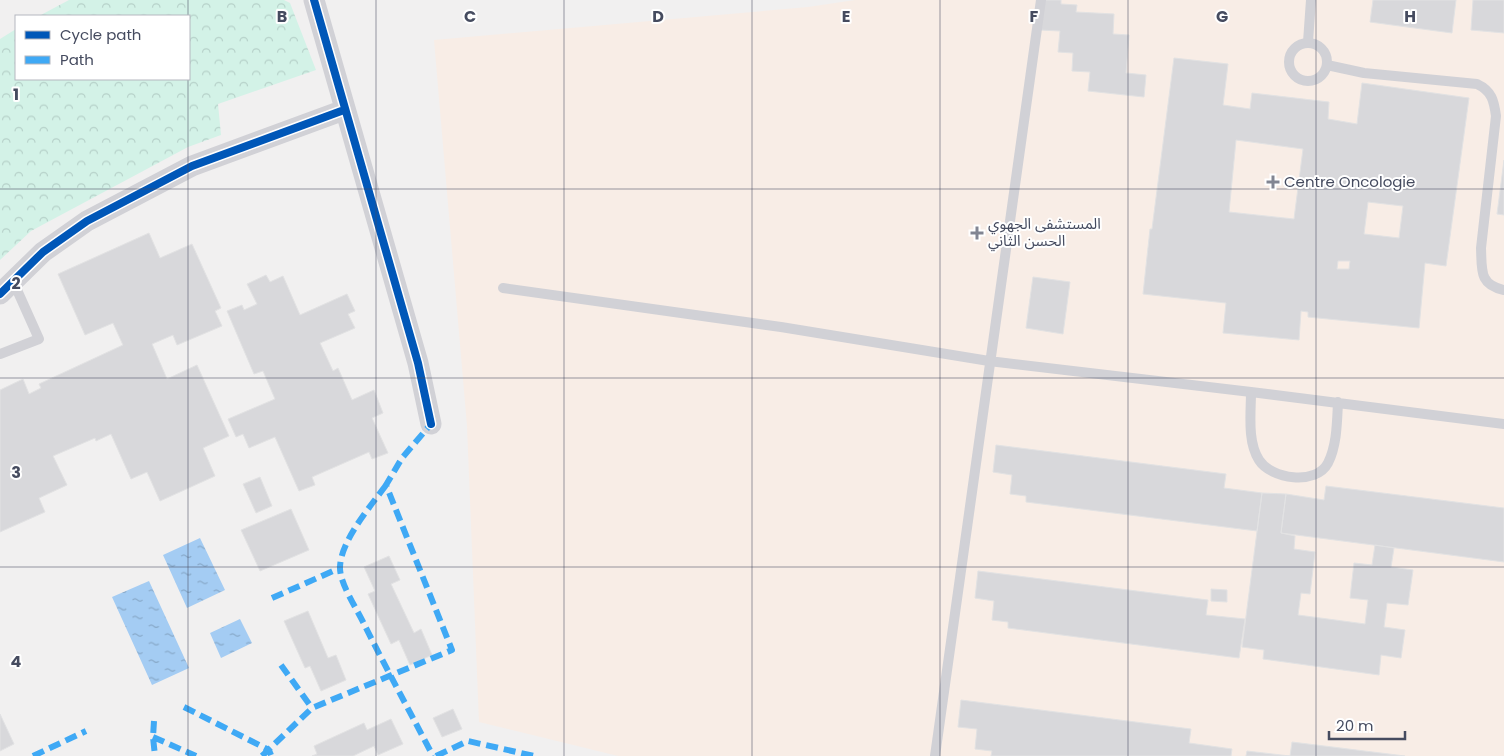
<svg xmlns="http://www.w3.org/2000/svg" width="1504" height="756" font-family="Poppins,'Noto Sans Arabic',sans-serif">
<style>
.medical{fill:#f8ede6}
.park{fill:url(#park-crowns)}
.water{fill:url(#water-ripples)}
.building{fill:#d8d8db;stroke:#e2e2e3;fill-rule:evenodd}
.lines{fill:none;stroke-linecap:round;stroke-linejoin:round}
.lane{stroke:#d1d1d6;stroke-width:10}
.street{stroke:#d1d1d6;stroke-width:21}
.quiet{stroke:#3fa9f5;stroke-width:6;stroke-dasharray:12 6;stroke-linecap:butt}
.cycleway-casing{stroke:#fff;stroke-width:11}
.cycleway{stroke:#0057b8;stroke-width:8}
.grid{fill:none;stroke:#454b5f;stroke-width:1;stroke-opacity:0.55}
.poi-dot{fill:#818592;stroke:#fff;stroke-width:2}
.labels{text-anchor:middle;stroke-width:4;stroke-linejoin:round;paint-order:stroke}
.poi-label{font-size:15px;fill:#454b5f;stroke:#fff;text-anchor:start}
.grid-label{font-size:16px;text-anchor:middle;font-weight:bold;fill:#454b5f;stroke:#fff;stroke-width:4;stroke-linejoin:round;paint-order:stroke}
</style>
<defs>
<pattern id="park-crowns" width="20" height="18" patternUnits="userSpaceOnUse" patternTransform="scale(1.25)"><rect width="20" height="18" fill="#d3f2e7"/><path d="M2 6a3 3 0 1 1 6 0M12 15a3 3 0 1 1 6 0" fill="none" stroke="#b6d1c9"/></pattern>
<pattern id="water-ripples" width="26" height="14" patternUnits="userSpaceOnUse" patternTransform="scale(1.25)"><rect width="26" height="14" fill="#a4ccf3"/><path d="M2 4q2-2 4 0t4 0M15 11q2-2 4 0t4 0" fill="none" stroke="#87a8c8"/></pattern>
</defs>
<rect width="100%" height="100%" fill="#f1f0f0"/>
<!-- medical -->
<path class="medical" d="M855,0H1504V756H618L479,722L467,426L434,40L808,7Z"/>
<!-- park -->
<path class="park" d="M69,0H284L290,3L316,70L218,104L221,135L188,147L31,231L0,260V39L16,29V79H189V16H39Z"/>
<!-- water -->
<path class="water" d="M200,538L225,590L187,608L163,555Z
M149,581L189,668L152,685L112,597Z
M240,619L252,643L221,658L210,633Z"/>
<!-- building -->
<path class="building" d="M1041,0H1061V4L1077,5L1076,12L1114,14L1113,34L1129,35L1126,73L1146,75L1144,97L1088,91L1090,72L1072,71L1073,53L1058,52L1060,31L1040,30Z
M1373,0H1456L1452,33L1370,22Z
M1473,0H1504V33L1471,30Z
M1174,58L1228,64L1223,105L1250,109L1252,93L1329,102L1328,119L1357,124L1362,83L1469,98L1446,266L1425,263L1419,328L1308,317V312L1301,311L1299,340L1223,333L1226,303L1143,294L1150,229H1152ZM1236,140L1303,149L1294,219L1229,212ZM1368,202L1403,206L1399,238L1364,234ZM1338,261H1350L1349,269H1337Z
M1504,160V215L1497,214Z
M149,233L160,258L192,244L221,308L215,311L222,326L177,345L173,335L152,344L167,379L197,365L229,436L203,448L215,476L160,501L147,472L131,479L111,434L96,441L95,438L53,456L67,485L39,498L45,512L0,532V390L23,379L29,394L41,388L39,384L123,345L113,323L85,335L58,274Z
M266,275L270,282L283,276L300,315L347,294L355,311L348,314L355,328L320,343L333,371L338,368L352,400L374,390L383,413L372,418L388,453L372,459L369,452L312,477L315,485L299,491L275,437L249,448L243,434L236,437L228,419L275,399L263,371L254,374L227,311L242,305L244,310L257,304L247,284Z
M1033,277L1070,282L1063,334L1026,328Z
M996,445L1226,474L1224,488L1262,493L1257,531L1026,502V496L1010,494L1012,475L993,472Z
M260,477L272,506L256,513L243,484Z
M1326,486L1504,508V562L1281,533L1286,494L1324,500Z
M1262,493L1286,494L1281,533L1295,536L1294,549L1315,552L1310,594L1301,593L1298,615L1365,624L1368,600L1350,598L1354,563L1372,565L1375,545L1394,548L1391,567L1413,570L1408,605L1387,603L1384,627L1405,630L1401,658L1381,655L1379,675L1263,659L1264,650L1242,647Z
M291,509L309,550L260,571L241,530Z
M389,556L400,580L391,584L414,633L421,629L432,655L410,665L399,640L391,644L368,594L375,591L364,567Z
M978,571L1208,600L1206,615L1245,619L1239,658L1008,628V622L992,620L994,601L975,598Z
M1211,589L1227,590V602L1211,601Z
M308,611L328,658L336,655L346,680L321,691L310,666L305,668L284,621Z
M961,700L1191,729L1189,743L1232,749L1231,756H991L992,751L975,749L977,729L958,727Z
M453,709L462,729L442,737L433,718Z
M0,714L14,744L0,751Z
M391,719L403,744L378,755L374,746L353,756H312L317,754L314,746L364,723L367,730Z
M1292,742L1405,756H1246L1247,751L1290,756Z"/>
<g class="lines">
<!-- lane -->
<path class="lane" d="M1308,42L1311,0
M1289 62a19 19 0 1 1 38 0a19 19 0 1 1-38 0Z
M1327,65L1364,73L1477,84C1492,91 1494,101 1496,116L1481,248C1482,270 1479,285 1504,290
M503,288L781,327L989,361L1251,392L1504,424
M0,354L39,339L13,281
M1251,392C1251,413 1247,441 1259,460C1271,479 1316,486 1328,463C1337,445 1337,422 1338,402
M935,756L1041,0"/>
<!-- street -->
<path class="street" d="M314,0L418,363L431,424
M0,294L43,252L87,221L192,166L344,110"/>
<!-- quiet -->
<path class="quiet" d="M386,485C371,506 340,541 340,568C340,584 357,609 364,624C386,668 410,712 433,756
M272,598L340,568
M281,665L312,708
M184,707L269,750L271,755
M154,721L153,737L155,756
M153,737L196,756
M33,756L86,731
M262,756L312,708L452,650L386,485L402,458L431,424
M436,756L468,741L534,756"/>
<defs>
<path id="cycleway" d="M314,0L418,363L431,424
M0,294L43,252L87,221L192,166L344,110"/>
</defs>
<!-- cycleway casing -->
<use href="#cycleway" class="cycleway-casing"/>
<!-- cycleway -->
<use href="#cycleway" class="cycleway"/>
</g>
<!-- grid -->
<path class="grid" d="M188,0V16M376,0V756M564,0V756M752,0V756M940,0V756M1128,0V756M1316,0V756M188,79V756M0,189H1504M0,378H1504M0,567H1504"/>
<!-- markers -->
<g class="poi-dot">
<path d="M1270.5 174.5h5v5h5v5h-5v5h-5v-5h-5v-5h5z"/>
<path d="M974.5 225.5h5v5h5v5h-5v5h-5v-5h-5v-5h5z"/>
</g>
<g class="labels">
<!-- poi labels -->
<g class="poi-label">
<text x="1284" y="187">Centre Oncologie</text>
<text x="988" y="229">المستشفى الجهوي<tspan x="988" dy="17">الحسن الثاني</tspan></text>
</g>
</g>
<g class="grid-label">
<text x="282" y="22">B</text>
<text x="470" y="22">C</text>
<text x="658" y="22">D</text>
<text x="846" y="22">E</text>
<text x="1034" y="22">F</text>
<text x="1222" y="22">G</text>
<text x="1410" y="22">H</text>
<text x="16" y="100">1</text>
<text x="16" y="289">2</text>
<text x="16" y="478">3</text>
<text x="16" y="667">4</text>
</g>
<!-- legend -->
<rect x="15" y="15" width="175" height="65" fill="#ffffff" stroke="#b5b7bf"/>
<rect x="25" y="31" width="25" height="8" fill="#0057b8" stroke="#b5b7bf"/>
<text x="60" y="40" font-size="15" fill="#454b5f">Cycle path</text>
<rect x="25" y="56" width="25" height="8" fill="#3fa9f5" stroke="#b5b7bf"/>
<text x="60" y="65" font-size="15" fill="#454b5f">Path</text>
<!-- scale -->
<path d="M1329 731v8h76v-8" fill="none" stroke="#454b5f" stroke-width="2.5"/>
<text x="1336" y="731" font-size="15" fill="#454b5f" stroke="#ffffff" stroke-width="4" paint-order="stroke">20 m</text>
</svg>
